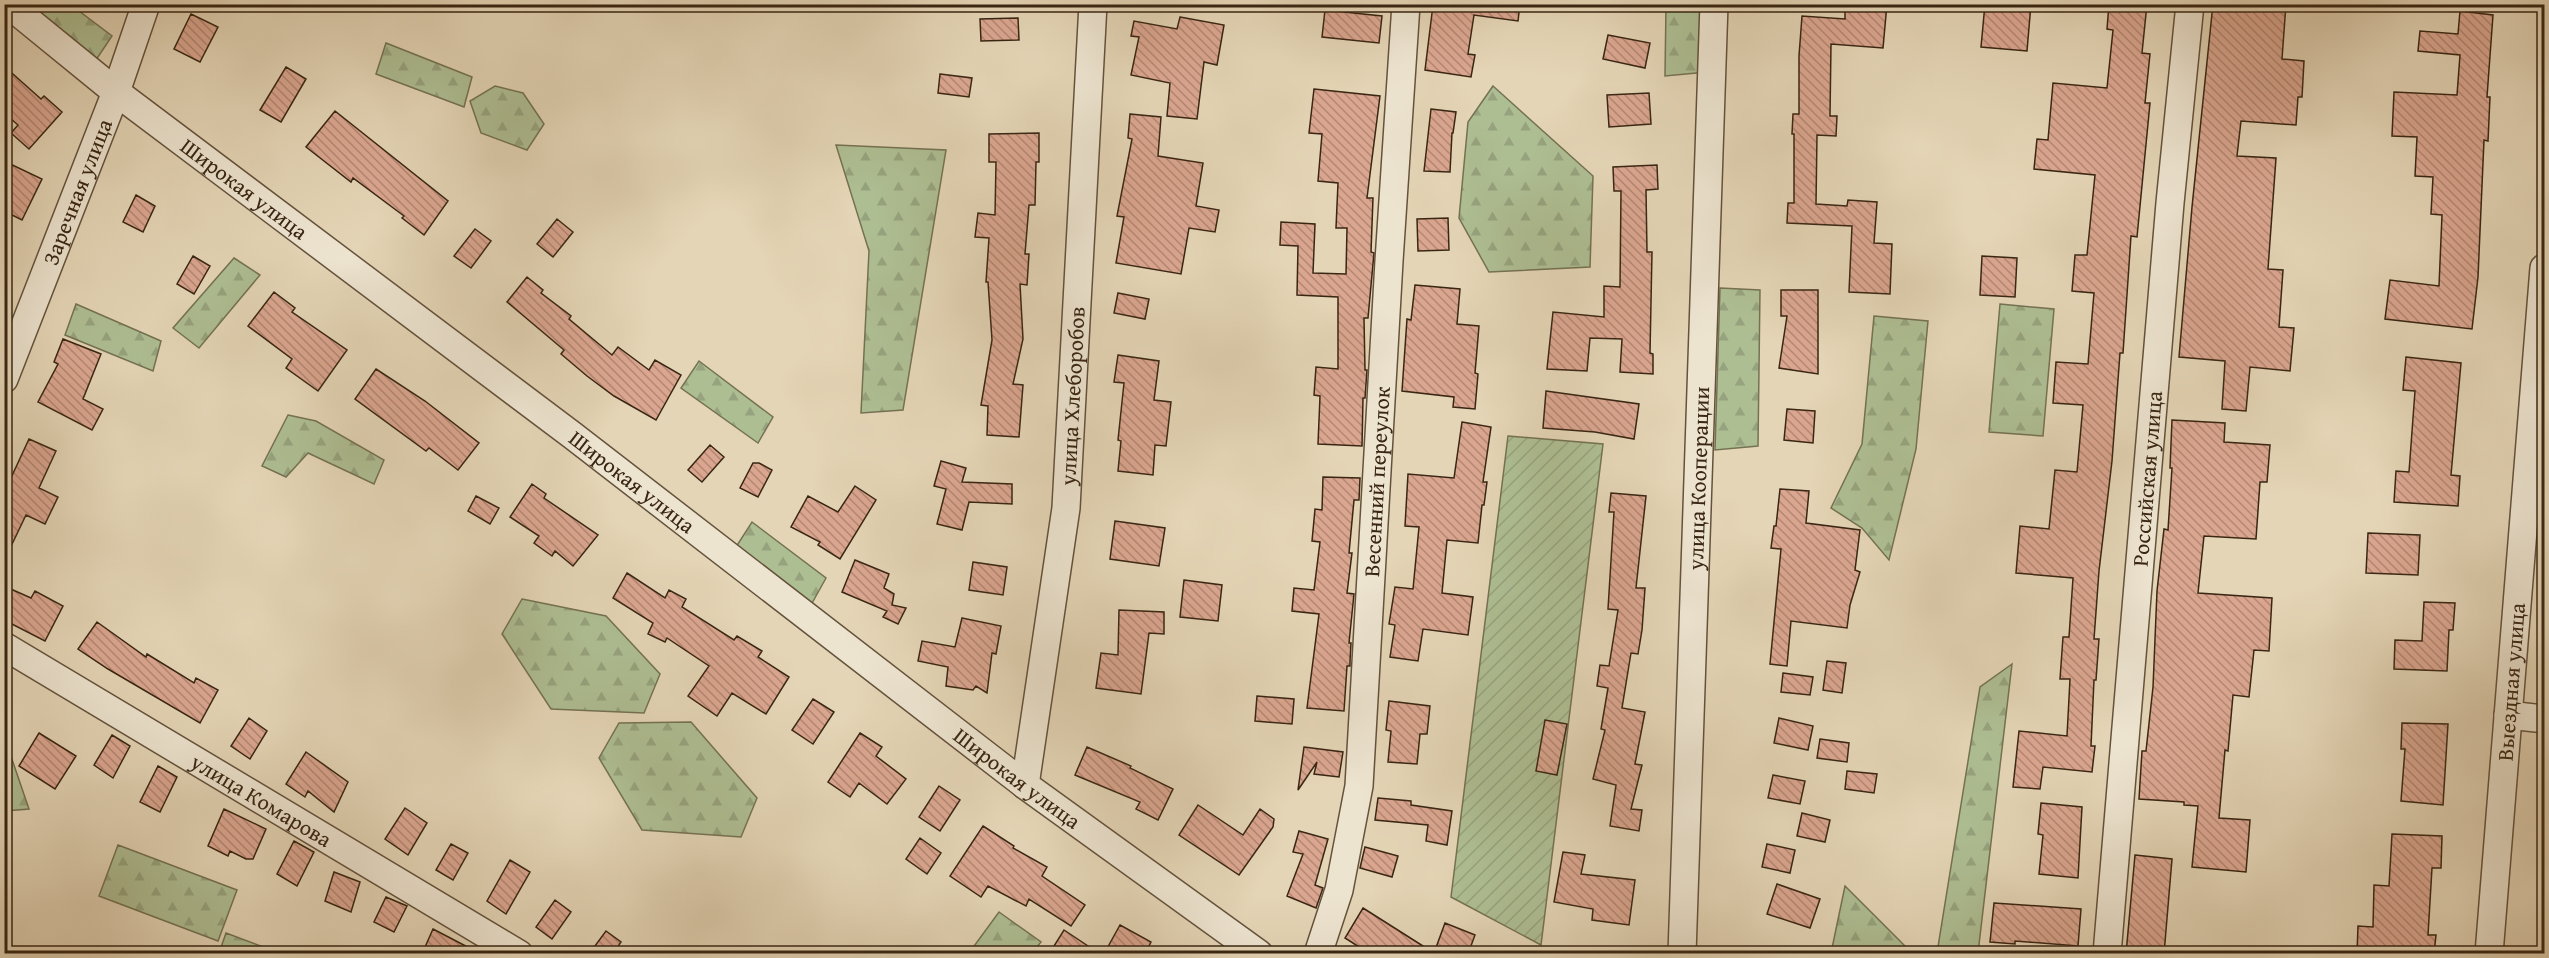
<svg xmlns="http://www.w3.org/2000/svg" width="2549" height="958" font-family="'Gentium Book Plus',serif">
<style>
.forest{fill:url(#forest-firs);stroke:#747253;stroke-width:1.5}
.garden{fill:url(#garden-furrows);stroke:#747253;stroke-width:1.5}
.building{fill:url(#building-back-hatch);stroke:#392613;stroke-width:1.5}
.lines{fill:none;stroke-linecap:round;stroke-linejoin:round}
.minor-casing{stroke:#64523c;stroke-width:30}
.minor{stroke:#ede4d0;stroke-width:27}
.labels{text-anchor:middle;stroke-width:6;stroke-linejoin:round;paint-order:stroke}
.street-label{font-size:22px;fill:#392613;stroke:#ede4d0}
</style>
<defs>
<pattern id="forest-firs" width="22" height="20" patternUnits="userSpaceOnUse" patternTransform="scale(1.5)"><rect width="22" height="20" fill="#aebe93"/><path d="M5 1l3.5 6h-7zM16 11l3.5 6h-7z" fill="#96a37e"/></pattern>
<pattern id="garden-furrows" width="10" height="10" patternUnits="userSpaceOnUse" patternTransform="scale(1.5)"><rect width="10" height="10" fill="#aebe93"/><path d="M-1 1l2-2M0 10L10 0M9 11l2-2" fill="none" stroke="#96a37e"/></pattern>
<pattern id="building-back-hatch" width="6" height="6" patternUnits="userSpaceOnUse" patternTransform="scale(1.5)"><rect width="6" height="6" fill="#dba690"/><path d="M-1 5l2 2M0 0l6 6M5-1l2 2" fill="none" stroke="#b38774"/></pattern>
</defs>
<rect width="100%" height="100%" fill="#e4d5b6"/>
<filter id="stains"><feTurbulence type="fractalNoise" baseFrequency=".00333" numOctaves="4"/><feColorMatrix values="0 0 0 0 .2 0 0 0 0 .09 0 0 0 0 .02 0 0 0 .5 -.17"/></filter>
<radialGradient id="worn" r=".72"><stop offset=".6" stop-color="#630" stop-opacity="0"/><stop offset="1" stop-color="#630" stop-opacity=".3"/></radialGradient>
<!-- forest -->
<path class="forest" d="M21,4L71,5L112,36L94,63Z
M1666,5H1707V72L1665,76Z
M386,43L472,77L464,107L376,74Z
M495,86L523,93L544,124L527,150L481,133L470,101Z
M1493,86L1593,176L1590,267L1489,272L1459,218L1468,122Z
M836,145L946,150L903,410L861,413L869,251Z
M234,258L260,275L199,348L173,328Z
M1720,288L1760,290L1758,446L1715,450Z
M76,304L161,341L153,371L65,335Z
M2000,304L2054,309L2043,436L1989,432Z
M1874,316L1928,321L1916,449L1889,560L1862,528L1831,508L1862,444Z
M699,361L773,417L758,443L681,388Z
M288,415L316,421L384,460L374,484L308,453L286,477L262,466Z
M752,522L826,578L811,605L734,550Z
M522,599L606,616L660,674L644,713L551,709L502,634Z
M2012,664L1978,953H1937L1980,687Z
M691,722L757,798L741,837L642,830L599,758L619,723Z
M5,739L29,809L5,811Z
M118,845L237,890L218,941L99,896Z
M1845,886L1907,948V953H1831Z
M999,912L1041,942L1032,953H969Z
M226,933L279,953H219Z"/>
<!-- garden -->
<path class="garden" d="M1508,436L1603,444L1541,945L1451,897Z"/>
<!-- building -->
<path class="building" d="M1471,4H1520L1518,21L1474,15L1468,54L1475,55L1471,77L1425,70L1433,5L1470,11Z
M1845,4H1887L1883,48L1831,44L1830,116H1837L1836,136L1817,135L1816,204L1847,206L1848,200L1877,202L1874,243L1892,244L1890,294L1849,292L1852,226L1787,223L1788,203H1794V134H1792L1793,114H1799V56L1802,16L1845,19Z
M1985,4H2031L2027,51L1981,47Z
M2109,4H2147L2142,53L2150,54L2145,103H2150L2137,237L2131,236L2123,353H2120L2112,461L2099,571L2094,639H2099L2096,680H2094L2091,746H2095L2092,772L2043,767L2040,789L2013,787L2019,731L2067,736L2070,679H2060L2063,637H2069L2073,578L2016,573L2020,526L2049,529L2055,470L2077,472L2083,405L2053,403L2056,362L2088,364L2094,293L2072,291L2075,255H2087L2095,175L2034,169L2037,139L2048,140L2053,83L2107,88L2113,30L2107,29Z
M2213,4H2286L2282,59L2304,61L2302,97H2298L2296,125L2241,121L2237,156L2276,158L2268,269L2283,270L2279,327L2294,328L2290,371L2250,367L2246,411L2222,409L2225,361L2179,357L2192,207Z
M1325,10L1382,16L1379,43L1322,37Z
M2460,11L2493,15L2487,97H2490L2488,141L2484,140L2478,277L2472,329L2385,319L2390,280L2439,286L2442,215L2431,214L2433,177L2415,176L2417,137L2392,136L2394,92L2457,95L2460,55L2418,51L2420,31L2458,34Z
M191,14L218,27L200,62L174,49Z
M1180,17L1224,25L1217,65L1204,62L1197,119L1167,116L1170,83L1131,75L1139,37L1131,36L1134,21L1177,29Z
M1018,18L1019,40L981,41L980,19Z
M1608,35L1650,43L1645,68L1603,59Z
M4,66L41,99L44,96L62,112L29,149L11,133L18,125L4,113Z
M286,67L306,79L281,122L260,110Z
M940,74L972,78L969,97L938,93Z
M1314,89L1380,96L1367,198H1373L1371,252L1374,253L1368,318H1364L1365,370H1367L1365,398H1363L1362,446L1318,444L1320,396L1314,395L1316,367L1338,369V297L1297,295L1298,246L1280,245L1281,222L1315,224L1313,273L1346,274L1347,228H1336L1338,183L1318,181L1322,134L1309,133Z
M1649,93L1651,124L1609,127L1607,95Z
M1431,109L1456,112L1453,133H1452L1450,172L1424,171Z
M335,111L448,201L424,235L402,218L404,216L353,178L351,182L306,147Z
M1130,114L1161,117L1158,156L1203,163L1196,206L1219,210L1215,232L1189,228L1181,274L1116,263L1124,217L1117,216L1132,139L1128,138Z
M1039,133V162H1036L1035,205H1029L1025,254H1029L1027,285L1020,284L1023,339L1013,384L1023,385L1019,437L987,435L988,406L981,405L992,340L988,282H986L989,238L975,237L978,213L995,215L996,162H989V134Z
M4,161L42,179L22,220L4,211Z
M1657,165L1658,189L1646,190L1647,252H1652L1650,353L1653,354V374L1620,372L1622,339L1590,338L1587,371L1547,369L1553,312L1604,317V286L1620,287L1621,191H1614L1613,167Z
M136,195L155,206L143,232L123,222Z
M1448,218L1449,250L1418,251L1417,219Z
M557,219L573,232L553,257L537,244Z
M475,229L491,241L471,268L454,256Z
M193,256L210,266L194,294L177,284Z
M1982,256L2017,258L2015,297L1980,295Z
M527,277L543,290L541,293L571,316L569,319L612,355L618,347L649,370L655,360L681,375L656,420L614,396L587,376L561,354L564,350L507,302Z
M1415,285L1460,289L1457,324L1479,326L1475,373L1478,374L1475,409L1453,407L1454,397L1402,391L1407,319L1411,320Z
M1781,290H1818V374L1779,368L1787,316H1781Z
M274,292L295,308L292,312L347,350L318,391L286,368L292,359L248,326Z
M1118,293L1149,299L1145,319L1114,313Z
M63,339L101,354L83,399L103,409L92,430L38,402L58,364L54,362Z
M1118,355L1159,361L1154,400L1171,402L1166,446L1155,445L1153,475L1118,471L1121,441L1118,440L1124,383L1114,382Z
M2406,357L2461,363L2451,475L2460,476L2458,506L2394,502L2396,471L2409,472L2415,391L2403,390Z
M376,369L425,401L479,443L458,470L429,448L426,451L355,399Z
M1546,391L1639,404L1634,439L1595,432L1543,428Z
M1787,409L1815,411L1813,443L1784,440Z
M2172,420L2225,423L2224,442L2270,445L2267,482H2260L2256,539L2204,536L2198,593L2272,598L2269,651L2254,650L2249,697L2233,695L2228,751L2225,750L2219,818L2250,820L2246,872L2192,867L2198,806L2184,805V802L2139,799L2142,751H2146L2153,687L2157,591L2164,529L2168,530L2172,468H2170Z
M1462,422L1491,427L1483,482H1487L1484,505H1482L1478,543L1447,540L1442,593L1473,597L1468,635L1423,629L1418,661L1390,657L1395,625L1389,624L1395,587L1413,589L1419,527L1405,526L1408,474L1454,478Z
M29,439L56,451L39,488L58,497L45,524L26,515L4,561V493Z
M710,445L724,457L702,482L688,470Z
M941,461L966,468L962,482L1012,484V504L969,502L962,530L937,524L946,489L934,486Z
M753,463H759L772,470L758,497L740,488Z
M1323,477L1360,478L1359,500H1354L1349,553H1352L1347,593L1354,594L1349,643H1351L1350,661V666H1347L1344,711L1307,708L1319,614L1292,611L1294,588L1314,590L1320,542L1312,541L1315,509L1322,510Z
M532,484L546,494L544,498L598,535L573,566L555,551L552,556L534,543L539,536L510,517Z
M855,486L876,500L840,559L818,545L820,542L791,527L808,496L838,512Z
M1780,489L1809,491L1806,523L1860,530L1855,570L1860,572L1850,605L1847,628L1791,621L1787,666L1770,664L1781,549L1771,548L1774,526H1776Z
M1611,493L1646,496L1636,588H1645L1642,630L1638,654L1631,653L1622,708L1645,712L1635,764L1642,765L1631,809L1642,810L1639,831L1610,826L1616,785L1593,779L1605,730L1601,729L1608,688L1597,686L1600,665L1609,666L1618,610L1608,609L1614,512H1609Z
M476,496L499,508L490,524L468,511Z
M1115,521L1165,528L1159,566L1110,559Z
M2368,533L2420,535L2418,575L2366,573Z
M855,560L889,574L884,588L894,594L892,605L906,608L898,624L883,617L887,611L842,592Z
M973,562L1007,567L1003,595L969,590Z
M627,573L665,598L669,590L686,599L682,607L734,640L737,636L762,651L758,657L789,677L766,714L732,693L717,716L688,696L709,666L667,638L665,642L648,634L653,623L613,598Z
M1184,580L1222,585L1218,621L1180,617Z
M4,586L31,598L35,591L63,606L45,641L4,620Z
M2424,602L2455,603L2453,630H2449L2447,671L2394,669L2395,640L2422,641Z
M1119,610L1164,612V634L1149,633L1141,694L1096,688L1101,653L1118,655Z
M962,618L1001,626L996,654L992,653L987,693L976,686L973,690L946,686L948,667L918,661L922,641L955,647Z
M97,622L146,657L147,654L194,683L196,678L218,690L200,723L108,669L78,649Z
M1827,661L1846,663L1842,693L1823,690Z
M1783,673L1813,677L1810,695L1781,692Z
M1257,696L1294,699L1292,724L1255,721Z
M813,699L834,712L813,744L792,730Z
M1389,701L1430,706L1427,734H1420L1417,764L1388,762L1391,731L1386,730Z
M249,718L267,731L250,759L231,746Z
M1779,718L1813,726L1808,750L1774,743Z
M1545,720L1567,724L1557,775L1536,771Z
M2402,723L2448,724L2443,805L2401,801L2405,749H2401Z
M39,733L76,756L55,789L19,766Z
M860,733L882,747L876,756L906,779L887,804L859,783L850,797L828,782Z
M112,735L130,746L113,778L94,765Z
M1820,739L1849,743L1847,762L1817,758Z
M1087,747L1131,766L1130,768L1173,789L1158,820L1136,809L1140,802L1075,775Z
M1304,747L1343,752L1339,777L1314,774L1317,762L1298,790Z
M306,752L348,782L334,812L308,791L305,797L286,784Z
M158,766L177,777L160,812L140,802Z
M1847,771L1877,774L1874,793L1845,789Z
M1773,775L1805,781L1800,804L1768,798Z
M939,786L960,800L940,831L919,817Z
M1378,798L1411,801V805L1452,811L1447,845L1426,841L1428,825L1375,820Z
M2041,803L2082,807L2078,878L2039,874L2043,835L2038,834Z
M1198,805L1243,835L1260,809L1274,819L1273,827L1239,875L1179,835Z
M405,808L427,823L408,855L385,839Z
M224,809L266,829L253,859H246L230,851L228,856L208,846Z
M1802,813L1830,820L1825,842L1797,836Z
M983,826L1014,846L1013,848L1047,867L1042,876L1085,905L1071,926L1029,899L1026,906L988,886L981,897L950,876Z
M1299,831L1328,839L1315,885L1323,888L1316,908L1287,896L1303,854L1293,852Z
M2392,834L2442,836L2441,868H2432L2428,935H2436L2434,954H2357L2358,926L2373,927L2374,885L2389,886Z
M920,838L941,853L927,874L906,859Z
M294,841L314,852L297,886L277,874Z
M451,844L468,853L453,880L436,870Z
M1767,844L1795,850L1790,873L1762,867Z
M1365,847L1398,856L1392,877L1360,868Z
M1563,852L1585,855L1581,874L1635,880L1629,925L1592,920L1593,909L1554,902Z
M2135,855L2172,859L2164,954H2126Z
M510,860L530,872L506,914L487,901Z
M334,872L360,882L351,912L325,901Z
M1777,884L1820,899L1810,928L1767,914Z
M386,897L407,906L394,932L374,922Z
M555,900L571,912L552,939L536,927Z
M1994,903L2081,909L2078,946L2015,941V944L1990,942Z
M1363,908L1434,953L1445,923L1475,935L1468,954H1370L1345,938Z
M1120,925L1151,942L1145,954H1104Z
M433,929L481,954H422Z
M1064,930L1100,954H1049Z
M606,931L621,942L613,954H589Z"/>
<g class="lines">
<defs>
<g id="minor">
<path id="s1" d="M8,4L116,92L572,435L1025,785L1259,954"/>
<path id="s2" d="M4,379L116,92L146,4"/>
<path id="s3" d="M4,646L519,954"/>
<path d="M2508,715L2544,719"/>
<path id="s4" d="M1025,785L1066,508L1093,4"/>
<path id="s5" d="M1318,954L1339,890L1359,786L1389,261L1406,4"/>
<path id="s6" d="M1682,954L1714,4"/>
<path id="s7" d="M2107,954L2170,203L2190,4"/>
<path id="s8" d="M2489,954L2544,268"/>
</g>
</defs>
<!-- minor casing -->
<use href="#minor" class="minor-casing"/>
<!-- minor -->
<use href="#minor" class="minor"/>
</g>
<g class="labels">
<!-- street labels -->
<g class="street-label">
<text dy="8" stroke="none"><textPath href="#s1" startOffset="300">Широкая улица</textPath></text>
<text dy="8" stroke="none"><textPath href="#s2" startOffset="201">Заречная улица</textPath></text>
<text dy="8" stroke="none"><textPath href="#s4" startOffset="392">улица Хлеборобов</textPath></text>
<text dy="8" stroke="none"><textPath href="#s6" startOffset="476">улица Кооперации</textPath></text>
<text dy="8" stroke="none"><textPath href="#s7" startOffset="477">Российская улица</textPath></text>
<text dy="8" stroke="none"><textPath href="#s1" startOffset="786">Широкая улица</textPath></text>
<text dy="8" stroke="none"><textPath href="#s5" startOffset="478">Весенний переулок</textPath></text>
<text dy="8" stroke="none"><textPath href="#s8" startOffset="273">Выездная улица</textPath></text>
<text dy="8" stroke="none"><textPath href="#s1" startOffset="1272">Широкая улица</textPath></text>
<text dy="8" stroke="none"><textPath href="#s3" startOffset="300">улица Комарова</textPath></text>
</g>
</g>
<!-- margin -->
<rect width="2549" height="958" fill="none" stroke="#e4d5b6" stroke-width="24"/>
<rect x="6" y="6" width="2537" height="946" fill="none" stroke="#392613" stroke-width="3"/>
<rect x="12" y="12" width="2525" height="934" fill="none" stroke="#392613" stroke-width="1.5"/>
<rect width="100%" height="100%" filter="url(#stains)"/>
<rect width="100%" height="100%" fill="url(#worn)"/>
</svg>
